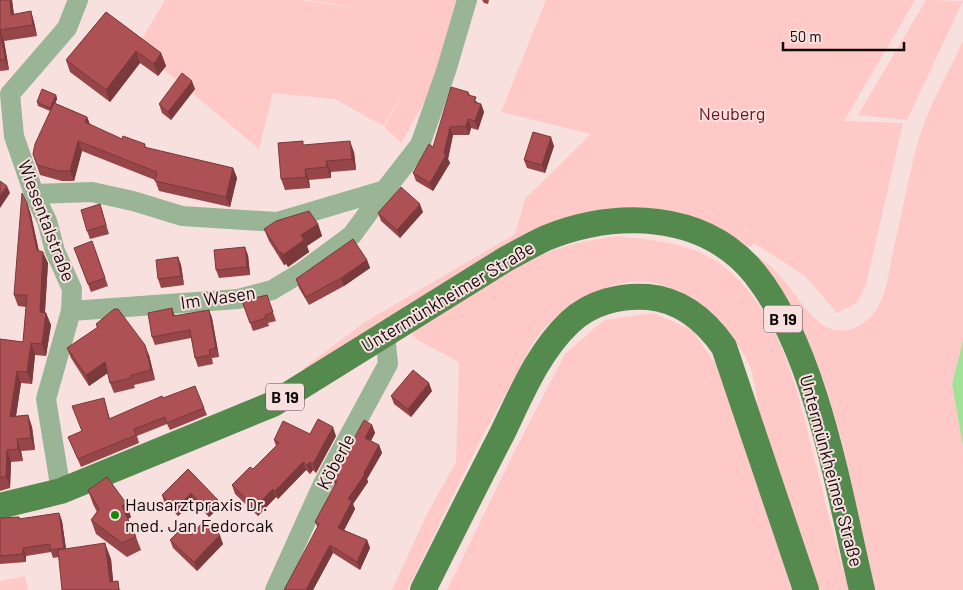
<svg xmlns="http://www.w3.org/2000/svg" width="963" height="590" font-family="Barlow,sans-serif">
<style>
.green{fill:#ffc9c7}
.water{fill:#a0e398}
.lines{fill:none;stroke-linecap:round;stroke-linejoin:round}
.minor{stroke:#99b595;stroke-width:20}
.major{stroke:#558a4f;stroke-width:26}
.wall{fill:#964648}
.shaded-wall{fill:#7a393b}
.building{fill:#ae5154;stroke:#7a393b}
.poi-dot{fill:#168909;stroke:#f8e0df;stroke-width:2}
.labels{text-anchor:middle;stroke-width:4;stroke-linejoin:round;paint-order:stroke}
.shield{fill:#f8e0df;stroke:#564a4a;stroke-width:1}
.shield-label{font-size:16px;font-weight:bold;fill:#110a0a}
.park-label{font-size:18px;fill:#6c131e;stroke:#f8e0df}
.street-label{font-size:18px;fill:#110a0a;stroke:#f8e0df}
.poi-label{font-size:18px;fill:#110a0a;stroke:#f8e0df;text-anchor:start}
</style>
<rect width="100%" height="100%" fill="#f8e0df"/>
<!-- green -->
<path class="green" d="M165,0H301L410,16L308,0H457L430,92L401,143L384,127L416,73L383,126L335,99L273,93L259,149L137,47Z
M546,0H915L844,121L903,123L866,285L857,303L837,313L805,276L754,243L750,247L712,225L632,209L301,373L305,367L365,322L515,234L525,199L591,134L501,112Z
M926,0L963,1L907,120L858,115Z
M963,41V340L952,384L963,447V590H875C854,499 837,384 789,304C778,285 760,268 746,251C785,264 802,319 831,329C849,335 869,323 878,307C887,291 889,270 893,252C901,218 907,183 916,149C925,112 947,76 963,41Z
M619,236C650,240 683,242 711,258C783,301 800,403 819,477C828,515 839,552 849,590H816C797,533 774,476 760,418C755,400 756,376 747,360C727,324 707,302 668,287C623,270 572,298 542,331C529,346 520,369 510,386C472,452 441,522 407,590H392L426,516L456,462L459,362L419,341L411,334C462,300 515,259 574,244C589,240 605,238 619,236Z
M653,313L692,330L720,370L792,590H447L515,450L565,354L604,320Z
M25,576L28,590H0V581Z"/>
<!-- water -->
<path class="water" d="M963,340V447L952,384Z"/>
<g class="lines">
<!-- minor -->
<path class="minor" d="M34,194L92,192L133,201L182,216L277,222L385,190L420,145L446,71L467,0
M71,311L238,299L272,290L302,272L352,235L385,190
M61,491L46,399L71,311L72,289L55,251L47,221L34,194L14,136L10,94L67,28L78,0
M275,590L322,486L388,364L385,334"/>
<!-- major -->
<path class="major" d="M0,506L61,491L273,404L506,259C519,252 533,244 546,238C616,210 704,211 755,274C817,352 839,493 862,590
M423,590C449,538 475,486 502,434C521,395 538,352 570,322C591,302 621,295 648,297C681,300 706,321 724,347L806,590"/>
</g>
<!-- wall -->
<path class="wall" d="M0,0H12L14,14L31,11L34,22L37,36L4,41L9,70L0,71Z
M482,0H489L488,4L484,3Z
M106,12L161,53L166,66L158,76L140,63L110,102L70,72L66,60Z
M195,89L171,120L162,113L159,104Z
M468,92L470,95L478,103L481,104L484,112L478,130L471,128L469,135H453L448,159L450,163L433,191L416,181L413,173L433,147Z
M56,95L57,99L55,103L87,117L90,125L122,139L145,144L146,148L233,168L237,178L230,207L159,191L155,180L82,151L74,181H62L40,175L33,154L50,111L38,106L37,102Z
M305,145L354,152L356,170L331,172V178L309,180L310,188L285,190L281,179Z
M554,146L545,173L527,168L524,160Z
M27,203L31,215L39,251L48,263L45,313H46L51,325L46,356L35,355L32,384L21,383L16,416L28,415L32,427L35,450L21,451L23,461L11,462L10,488L0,491V339L23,342L26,307L18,306L14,295Z
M100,204L109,234L90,239L87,231Z
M423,212L400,238L381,221L378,213Z
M318,224L322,236L307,246L309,252L288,267L286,264L284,265L269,241L264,229Z
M92,241L108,286L91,292L74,248Z
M248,255L250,275L219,278L216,270Z
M178,257L181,265L184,285L161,288L158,279Z
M367,260L370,268L344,286L309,305L299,288L296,279Z
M267,295L276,321L268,323L269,326L253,331L242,301Z
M172,308L175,316L209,310L212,318L219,357L212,358L213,364L198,367L195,358L191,338L155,345L152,337Z
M96,324L149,355L155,380L134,385L135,388L114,393L110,383L108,373L89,386L71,358L67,348L97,328Z
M195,386L207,415L170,430L167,424L137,436L139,443L81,467L68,437L82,431L104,398L110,419Z
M432,391L411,417L394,404L391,396Z
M372,425L375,433L371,441L379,445L382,453L367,479L368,482L353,504L355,509L344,530L367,540L370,548L360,570L333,553L313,590H284L318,528L315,522L335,485L333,478Z
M310,434L336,436L316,473L313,470L310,474L306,470L278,499L276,497L258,516L235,494L232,485L253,469L276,446L274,440Z
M188,469L218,500L220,507L209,517L194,501L178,516L164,502L162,495Z
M88,490L126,503L131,517L128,519L136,537L141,550L127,557L96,534L91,520L97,512L93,504Z
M59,513L62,521L66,549L111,559L113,582L121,590L59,557L53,558L51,552L26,556V562L0,564V518L19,517L20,519Z
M191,535L223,544L197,571L173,548L170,540Z"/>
<!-- shaded-wall -->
<path class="shaded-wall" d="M10,0H12L15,25L11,15Z
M31,11L34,22L37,36L33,25Z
M0,30L4,41L9,70L5,59Z
M136,51L140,63L110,102L106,90Z
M161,53L166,66L158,76L154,64Z
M192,81L195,89L171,120L168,112Z
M56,95L57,99L52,112L50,108Z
M481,104L484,112L478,130L475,121Z
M87,117L91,127L85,122Z
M468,119L471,128L469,135L466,126Z
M450,127L453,135L448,159L450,163L433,191L430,183L444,153Z
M551,137L554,146L545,173L542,165Z
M78,141L82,151L74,181L70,171Z
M350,141L354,152L356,170L352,159Z
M326,161L331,172V178L327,167Z
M233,168L237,178L230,207L226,197Z
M305,169L309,180L310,188L306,177Z
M7,186L10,193L0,208V196Z
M27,203L31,215L41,262L37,250Z
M420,204L423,212L400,238L397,230Z
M318,224L322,236L307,246L309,252L288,267L283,255L301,235Z
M245,247L248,255L250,275L247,267Z
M43,252L48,263L44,324L40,312Z
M281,252L286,264L284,265L280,253Z
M178,257L181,265L184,285L181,276Z
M367,260L370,268L344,286L341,278Z
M209,310L212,318L219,357L216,348Z
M46,313L51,325L46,356L42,344Z
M31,343L35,355L32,384L27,372Z
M145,345L149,355L155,380L151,370Z
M105,362L109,372L89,386L86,375Z
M17,371L21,383L14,429L10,417Z
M429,383L432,391L411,417L408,409Z
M28,415L32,427L35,450L31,438Z
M372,425L375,433L368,446L365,438Z
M333,427L336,436L316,473L313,464Z
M17,439L21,451L23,461L18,449Z
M379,445L382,453L367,479L368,482L353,504L355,509L341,536L338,528L348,499Z
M7,450L11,462L10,488L6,476Z
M303,462L306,470L278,499L275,491Z
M310,462L313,470L310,474L307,465Z
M273,489L276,497L258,516L255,507Z
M191,493L194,501L178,516L175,509Z
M218,500L220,507L209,517L206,510Z
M126,503L131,517L127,520L122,506Z
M59,513L62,521L67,556L64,548Z
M220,535L223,544L197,571L194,562Z
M367,540L370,548L360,570L357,562Z
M105,543L111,559L114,590L110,582Z
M330,545L333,553L313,590H306Z
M23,548L26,556V562L23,554Z"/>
<!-- building -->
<path class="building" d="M0,0H10L11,15L31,11L33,25L0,30Z
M106,12L161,53L154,64L136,51L106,90L66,60Z
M0,31L5,59L0,60Z
M182,73L192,81L168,112L159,104Z
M451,87L468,92V95L476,97L474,102L481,104L475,121L468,119L466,126L450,127L444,153L446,155L430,183L413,173L429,144L433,147Z
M42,89L56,95L50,108L37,102Z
M54,103L87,117L85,122L122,139L123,136L145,144L144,147L233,168L226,197L155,181L157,172L78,141L70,171H59L37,165L33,154L35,144Z
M533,132L551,137L542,165L524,160Z
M303,141V145L350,141L352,159L326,161L327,167L305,169L306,177L281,179L278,143Z
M0,181L7,186L0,196Z
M401,187L420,204L397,230L378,213Z
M22,193L27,203L37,250L43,252L40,312L46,313L42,344L31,343L27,372L17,371L10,417L28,415L31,438L17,439L18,449L7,450L6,476L0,478V339L23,342L27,295H14Z
M100,204L106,225L87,231L81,210Z
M309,211L318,224L301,235L304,240L283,255L281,252L280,253L264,229L276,221Z
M353,239L367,260L341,278L306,297L296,279Z
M92,241L105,278L88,284L74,248Z
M245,247L247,267L216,270L214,250Z
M178,257L181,276L158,279L156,260Z
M267,295L273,312L265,315L266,318L250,323L242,301Z
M172,308L173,316L209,310L216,348L209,350L210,355L195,358L190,330L152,337L148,313Z
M114,309H118L145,345L151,370L131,375V378L110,383L105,362L86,375L67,348L98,327L96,324Z
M413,370L429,383L408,409L391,396Z
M195,386L204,408L167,423L165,417L134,429L136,435L78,459L68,437L82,431L72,406L104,398L109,419L162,396L163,398Z
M318,419L333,427L313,464L310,462L307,465L303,462L275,491L273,489L255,507L232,485L250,467L253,469L279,443L274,440L283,421L310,434Z
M364,420L372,425L365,438L379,445L364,473L365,474L348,499L352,501L338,528L367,540L357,562L330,545L306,590H284L319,524L315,522L337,481L333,478Z
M188,469L218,500L206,510L191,493L175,509L162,495Z
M107,477L126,503L122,506L136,537L122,543L91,520L99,509L88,490Z
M59,513L64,548L50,550V544L23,548V554L0,556V518L19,517V519Z
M205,520L220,535L194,562L170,540L183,527L191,535Z
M105,543L110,582L118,581L119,590H62L58,550Z"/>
<!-- markers -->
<circle class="poi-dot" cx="115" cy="515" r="5"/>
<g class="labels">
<!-- shield labels -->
<g class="shield">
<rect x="764" y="305.5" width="38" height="27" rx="4"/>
<rect x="266" y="383.5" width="38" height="27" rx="4"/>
</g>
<g class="shield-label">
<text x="783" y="325">B 19</text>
<text x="285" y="403">B 19</text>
</g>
<!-- park labels -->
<g class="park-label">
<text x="732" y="120">Neuberg</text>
</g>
<!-- street labels -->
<g class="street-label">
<text transform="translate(46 221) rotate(69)" y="6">Wiesentalstraße</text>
<text transform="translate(448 297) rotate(-31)" y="6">Untermünkheimer Straße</text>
<text transform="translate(218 298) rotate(-8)" y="6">Im Wasen</text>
<text transform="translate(336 462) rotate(-62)" y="6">Köberle</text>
<text transform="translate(831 471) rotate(75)" y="6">Untermünkheimer Straße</text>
</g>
<!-- poi labels -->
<g class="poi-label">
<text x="125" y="511">Hausarztpraxis Dr.<tspan x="125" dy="21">med. Jan Fedorcak</tspan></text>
</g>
</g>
<!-- scale -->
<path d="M783 42v8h121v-8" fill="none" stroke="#110a0a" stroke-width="2.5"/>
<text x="790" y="42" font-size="15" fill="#110a0a" stroke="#f8e0df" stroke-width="4" paint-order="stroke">50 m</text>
</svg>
